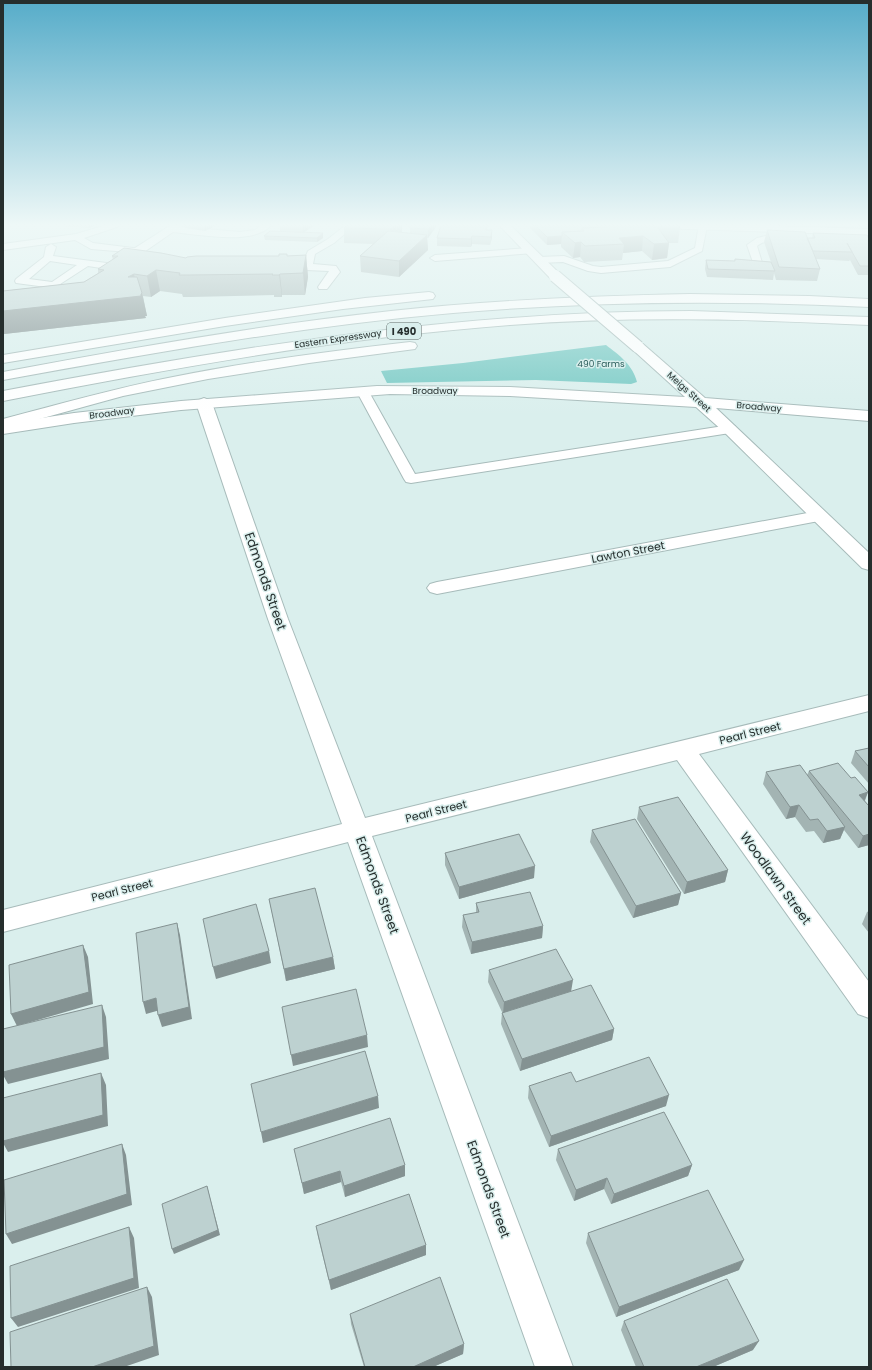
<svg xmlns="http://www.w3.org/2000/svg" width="872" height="1370" font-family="Poppins,sans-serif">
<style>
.green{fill:#79cac5}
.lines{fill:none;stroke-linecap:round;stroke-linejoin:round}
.service-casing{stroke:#a7bbba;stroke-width:2}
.minor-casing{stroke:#a7bbba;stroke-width:2}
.tertiary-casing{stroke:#a7bbba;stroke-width:2}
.motorway-casing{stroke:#a7bbba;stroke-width:2}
.service{fill:#fff;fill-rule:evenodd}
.minor{fill:#fff;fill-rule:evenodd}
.tertiary{fill:#fff;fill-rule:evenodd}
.motorway{fill:#fff;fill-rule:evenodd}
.tertiary-bridge-casing{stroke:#a7bbba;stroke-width:14;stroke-linecap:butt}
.tertiary-bridge{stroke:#fff;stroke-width:12}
.wall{fill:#a3b4b3}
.shaded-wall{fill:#849292}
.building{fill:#bdd1d0;stroke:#849292}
.labels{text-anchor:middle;stroke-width:3;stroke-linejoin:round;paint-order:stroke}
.far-street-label{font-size:9px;fill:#262e2d;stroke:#daefed}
.far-park-label{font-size:9px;fill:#2b5d5b;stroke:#daefed}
.shield{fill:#daefed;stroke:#5c6867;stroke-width:1}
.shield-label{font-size:10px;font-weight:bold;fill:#262e2d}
.street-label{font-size:11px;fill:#262e2d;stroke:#daefed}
.near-street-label{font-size:13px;fill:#262e2d;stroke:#daefed}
</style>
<rect width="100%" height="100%" fill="#daefed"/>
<!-- green -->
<path class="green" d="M606,345C619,355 633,365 637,382L631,384L536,380L387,383L381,371L463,363Z"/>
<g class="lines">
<defs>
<path id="service" d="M106,225H118L117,227L84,238L93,243L141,249L143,251L141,253L91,249L75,240L3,250V244L76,234Z
M262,225H271C254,246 197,234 172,232L167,229L172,226L240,232L255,230Z
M346,225H355L334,243L315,254L313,264L336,266L340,272L327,289H319L318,287L329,271L283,269L278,266L283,263H303L308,251L328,239Z
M699,225L707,226L702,251L670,267L601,273L588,271L563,262L539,263L534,260L539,257L564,256L593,266L601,267L668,261L695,248Z
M770,235L790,236L795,239C787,246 769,236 757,246L763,266L761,268H755L747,245L757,238Z
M51,244L56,247L53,256L114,264L119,267L114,270L88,266L54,288L16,283L15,281L16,279L44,257L46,247ZM50,261L77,265L52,282L29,279Z
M530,248L533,249L535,251L533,253L435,261L430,258L435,255Z
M363,388L367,389L369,392L415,474L730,425L735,426L736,429L735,432L730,433L411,483L406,482L404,479L357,392L359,389Z"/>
<path id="minor" d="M171,225H183L118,270H110L108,267L110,264Z
M204,398L209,400L212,403L288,619L365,818L869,695V711L699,754L869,982V1018L858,1014L677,760L372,836L573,1367H535L348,842L3,932V910L342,824L268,619L196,403L199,400Z
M818,511L824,512L827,516L824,520L437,594L430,592L427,588L430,584L437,582Z"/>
<path id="tertiary" d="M499,225H510L559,273L561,276L559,279H551Z
M652,225H747L869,229V235L657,228L653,227Z
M638,343L643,344L705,398L869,411V421L716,408L869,553V570L862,568L724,432L696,407L510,396L390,394L181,410L74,423L3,434V424L74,413L181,401L377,386L510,387L685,397L633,350L631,347L633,344Z"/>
<path id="motorway" d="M429,292L433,293L435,296L433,299L343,309L225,326L3,363V355L225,318L365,298Z
M690,294L809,296L869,299V307C730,300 592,301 453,313C302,326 152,353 3,380V372C132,348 261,325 391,311C491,300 590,296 690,294Z
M691,311L869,317V325C749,319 630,316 510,325C339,338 171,368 3,401V391C230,348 459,311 691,311Z
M410,342L415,343L417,346L415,349L309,363L208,379L123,396L3,429V419C60,404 116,388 173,377C252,361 331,351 410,342Z"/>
</defs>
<!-- service casing -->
<use href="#service" class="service-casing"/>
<!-- minor casing -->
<use href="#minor" class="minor-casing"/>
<!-- tertiary casing -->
<use href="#tertiary" class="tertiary-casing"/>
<!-- motorway casing -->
<use href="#motorway" class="motorway-casing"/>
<!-- service -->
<use href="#service" class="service"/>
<!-- minor -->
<use href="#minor" class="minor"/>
<!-- tertiary -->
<use href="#tertiary" class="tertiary"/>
<!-- motorway -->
<use href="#motorway" class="motorway"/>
<defs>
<path id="tertiary-bridge" d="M555,276L638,347"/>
</defs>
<!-- tertiary-bridge casing -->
<use href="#tertiary-bridge" class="tertiary-bridge-casing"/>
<!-- tertiary-bridge -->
<use href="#tertiary-bridge" class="tertiary-bridge"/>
</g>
<!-- wall -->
<path class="wall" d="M66,225H95L89,228L66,226Z
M184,225H217L205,231L185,228Z
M234,225H248L245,226Z
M280,225H315L303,233L323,238L317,242L265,240L264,236L295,232L280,231Z
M402,225V232L410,233V228L436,225V227L428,238H427L428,250L399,277L361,272L360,256L373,244L344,243V228Z
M488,225L487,230H492L490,245L472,244L471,247L437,246V238Z
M530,225H592L595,227H596V225H656L658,227V225H679L680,228L678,243H669L667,258L652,260L642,251L623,253L622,260L584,262L580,257L573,258L561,247V244L547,245L530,228Z
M829,225H865V226Z
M767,230L807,238H812L813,233L869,239V275H858L850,260L849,261L816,259L820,269L817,281L776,280L774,273L773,280L707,277L705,269L706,260L734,261L735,259L771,262L764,242Z
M287,254V256L306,255L308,277L305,295H282V297H274V295L191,297H183L182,294L160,291L151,297L143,296L147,316H145L146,318L4,334L3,291L84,282L98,273V269L113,260L112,256L186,258L279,256Z
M869,748V784L851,763L855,751Z
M809,771L851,778L868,792L865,801L869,806V845L858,848L844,830L840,839L823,843L814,831L806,832L795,817L786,819L763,784L766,772L807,775Z
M639,807L728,870L725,882L684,894L637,819Z
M592,830L681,893L678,905L633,918L590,842Z
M445,853L534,878L459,899L445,865Z
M269,899L333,957L335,969L286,981Z
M476,903L543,926L542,938L471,954L462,927L463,915L476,913Z
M869,911V933L862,924L867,912Z
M489,970L571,991L614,1029L612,1040L520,1071L501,1024L502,1013V1012L488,982Z
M576,1082L666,1106L549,1147L528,1098L529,1086Z
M294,1149L405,1165V1176L345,1197L341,1182L304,1194Z
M558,1149L692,1165L688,1176L611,1204L604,1189L574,1201L556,1160Z
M316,1226L426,1245V1255L331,1290L318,1237Z
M588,1233L739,1270L616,1317L586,1243Z
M350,1314L464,1344L463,1354L433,1367H364L351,1324Z
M624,1321L753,1350L713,1367H636L621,1330Z"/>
<!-- shaded-wall -->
<path class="shaded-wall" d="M88,225H95L89,228Z
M204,225H217L205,231Z
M302,225H315L303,233Z
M395,225H402V232L390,245V229Z
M432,225H436V227L428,238V229Z
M492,230V238L490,245L491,237Z
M323,233V238L317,242V238Z
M582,234L580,257L573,258L575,243Z
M427,235L428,250L399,277V261Z
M472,236V244L471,247V239Z
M562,236L561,244L547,245V237Z
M643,236L642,251L623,253L624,244L619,238Z
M669,243L667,258L652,260L654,244Z
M306,255L308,277L305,295L303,273Z
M156,270L160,291L151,297L147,276Z
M134,274L138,296L142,293L147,316H145L146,318L4,334L3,311L128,277Z
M280,274L282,295V297L279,275Z
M868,792L863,804L859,795Z
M799,805L795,817L786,819L790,807Z
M845,827L840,839L823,843L827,831Z
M869,834V845L858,848L863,836Z
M535,866L534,878L459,899V887Z
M728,870L725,882L684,894L687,882Z
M681,893L678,905L633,918L636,906Z
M177,923L180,935L192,1019L162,1027L158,1015Z
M543,926L542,938L471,954L472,942Z
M83,945L88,957L93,1004L17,1026L11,1014Z
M269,951L271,963L216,979L213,967Z
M333,957L335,969L286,981L284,969Z
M573,980L571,992L503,1014L504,1002Z
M156,998L160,1010L146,1014L143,1002Z
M102,1005L106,1017L109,1059L8,1084L3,1075V1072Z
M614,1029L612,1040L520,1071L522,1059Z
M367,1035L368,1047L293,1066L291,1055Z
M101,1073L106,1085L108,1126L8,1152L3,1143V1141Z
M669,1095L666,1106L549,1147L551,1136Z
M378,1096L379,1108L263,1143L261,1132Z
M122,1144L126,1155L132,1205L12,1244L6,1234Z
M405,1165V1176L345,1197L344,1186Z
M692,1165L688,1176L611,1204L614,1194Z
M340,1171L341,1182L304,1194L302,1183Z
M607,1178L604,1189L574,1201L576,1190Z
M207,1186L220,1235L174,1254L172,1249Z
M129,1227L134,1238L139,1288L18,1327L11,1318Z
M426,1245V1255L331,1290L329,1280Z
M744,1260L739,1270L616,1317L619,1307Z
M147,1287L152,1297L159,1355L124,1367H92Z
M759,1341L753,1350L713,1367H696Z
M464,1344L463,1354L433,1367H413Z"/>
<!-- building -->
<path class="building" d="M347,225H395L390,229L344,228Z
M412,225H432L428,229L410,228Z
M441,225H487L486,230H492L491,237L472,236L471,239L437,238Z
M535,225H592L595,227L582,228V231L562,232V236L547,237Z
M604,225H656L669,243L654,244L643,236L619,238L624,244L585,246L581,242L575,243L562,232L584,231L582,228L605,227Z
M661,225H679L680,228H662Z
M767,230L805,232L820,269L779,267Z
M270,231L323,233L317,238L264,236Z
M388,231L427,235L399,261L360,256Z
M813,233L867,235L869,239V266H860L847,243L852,252L813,251L807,238H815Z
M124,248L161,253L186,258L187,257L196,256H279V254H287V256L306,255L303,273L280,274L279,275H272L273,274L188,275H179L180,273L156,270L147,276L134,274L128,277H137L142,293L141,294V296L3,311V291L84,282L104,270L98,269L118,256H112Z
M735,259L771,262L775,271L708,269L706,260L735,261Z
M869,748V767L855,751Z
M838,763L851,778L855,777L868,792L859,795L869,806V834L863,836L809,771Z
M800,765L845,827L827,831L818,819L810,820L799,805L790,807L766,772Z
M678,797L728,870L687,882L639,807Z
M635,819L681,893L636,906L592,830Z
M519,834L535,866L459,887L445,853Z
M315,888L333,957L284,969L269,899Z
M530,892L543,926L472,942L463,915L479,912L476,903Z
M256,904L269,951L213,967L203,919Z
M177,923L189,1007L158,1015L156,998L143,1002L136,933Z
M83,945L89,992L11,1014L9,965Z
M556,949L573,980L504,1002L489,970Z
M591,985L614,1029L522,1059L502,1013Z
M356,989L367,1035L291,1055L282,1007Z
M102,1005L104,1047L3,1072V1029Z
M365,1051L378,1096L261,1132L251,1084Z
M649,1057L669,1095L551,1136L529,1086L571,1072L576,1082Z
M101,1073L103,1115L3,1141V1098Z
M664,1112L692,1165L614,1194L607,1178L576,1190L558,1149Z
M390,1118L405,1165L344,1186L340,1171L302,1183L294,1149Z
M122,1144L127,1194L6,1234L4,1180Z
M207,1186L218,1230L172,1249L162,1204Z
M708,1190L744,1260L619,1307L588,1233Z
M409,1194L426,1245L329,1280L316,1226Z
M129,1227L134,1278L11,1318L10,1266Z
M440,1277L464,1344L413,1367H365L350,1314Z
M727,1279L759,1341L696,1367H644L624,1321Z
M147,1287L154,1346L92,1367H11L10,1332Z"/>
<!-- sky -->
<linearGradient id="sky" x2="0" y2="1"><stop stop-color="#56acc9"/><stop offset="0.54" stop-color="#eef8f7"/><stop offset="1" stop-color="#eef8f7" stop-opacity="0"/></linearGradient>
<rect width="872" height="416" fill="url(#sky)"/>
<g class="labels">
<!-- far-street labels -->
<g class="far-street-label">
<text transform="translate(338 339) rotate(-8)" y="3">Eastern Expressway</text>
<text x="435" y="394">Broadway</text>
<text transform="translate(689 392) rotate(42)" y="3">Meigs Street</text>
<text transform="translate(759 407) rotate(5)" y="3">Broadway</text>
<text transform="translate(112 413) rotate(-7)" y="3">Broadway</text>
</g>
<!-- far-park labels -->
<g class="far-park-label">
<text x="601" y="367">490 Farms</text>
</g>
<!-- shield labels -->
<rect class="shield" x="387" y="323" width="34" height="16" rx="3"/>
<g class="shield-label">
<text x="404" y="335">I 490</text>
</g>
<!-- street labels -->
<g class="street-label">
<text transform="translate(628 552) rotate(-11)" y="4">Lawton Street</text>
<text transform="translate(750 733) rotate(-14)" y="4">Pearl Street</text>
<text transform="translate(436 811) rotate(-14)" y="4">Pearl Street</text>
<text transform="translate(122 890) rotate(-14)" y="4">Pearl Street</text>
</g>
<!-- near-street labels -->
<g class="near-street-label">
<text transform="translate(266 581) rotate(71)" y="5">Edmonds Street</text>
<text transform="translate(776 878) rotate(54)" y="5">Woodlawn Street</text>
<text transform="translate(378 885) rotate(70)" y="5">Edmonds Street</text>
<text transform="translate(489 1189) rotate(70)" y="5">Edmonds Street</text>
</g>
</g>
<!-- border -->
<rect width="872" height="1370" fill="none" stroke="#262e2d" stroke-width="8"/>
</svg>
